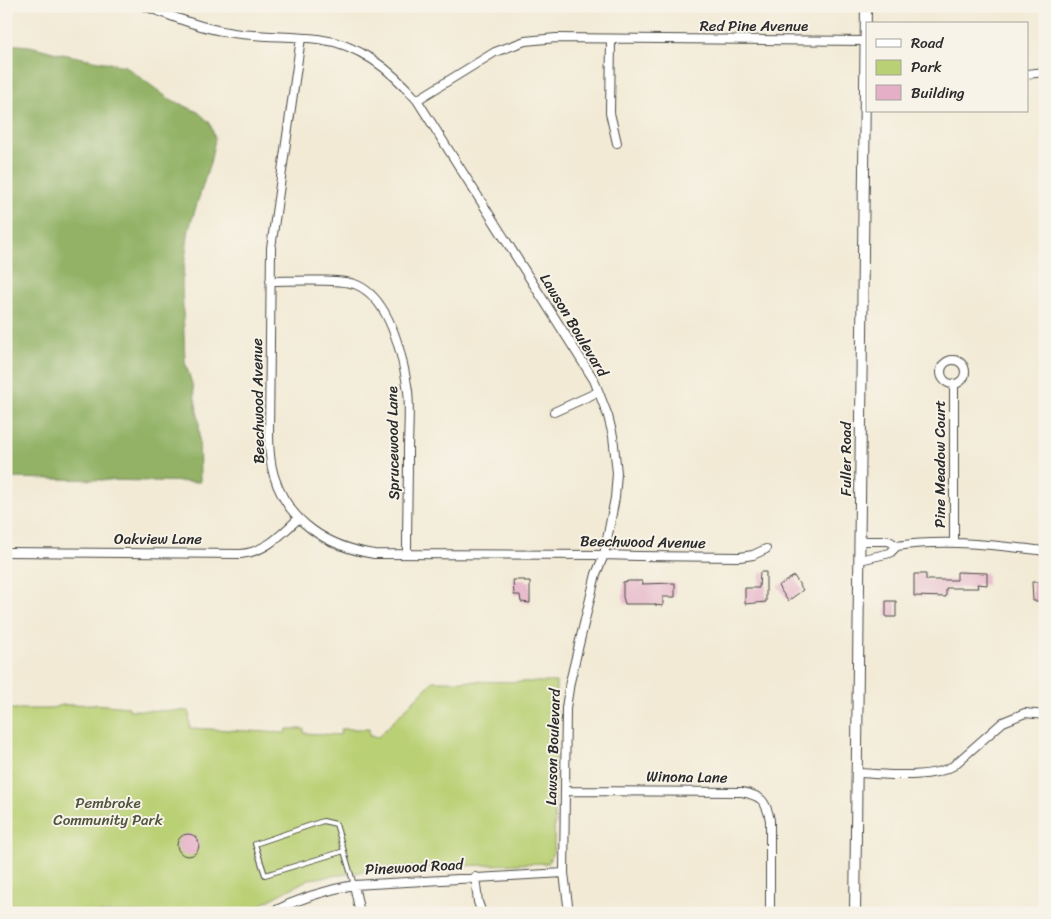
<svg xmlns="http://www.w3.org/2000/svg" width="1051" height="919" font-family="Sriracha,sans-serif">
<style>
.green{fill:#bad075;stroke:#727e50}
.forest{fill:#93b266;stroke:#5f6e48}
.building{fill:#e5b0c7}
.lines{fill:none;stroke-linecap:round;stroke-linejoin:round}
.service-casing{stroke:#494844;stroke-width:6}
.minor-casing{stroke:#494844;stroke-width:10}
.tertiary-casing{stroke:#494844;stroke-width:12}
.service{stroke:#fff;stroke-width:4}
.minor{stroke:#fff;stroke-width:8}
.tertiary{stroke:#fff;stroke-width:10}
.labels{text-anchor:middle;stroke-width:4;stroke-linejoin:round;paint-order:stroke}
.street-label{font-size:15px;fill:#2b2b2b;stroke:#f7f3e8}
.park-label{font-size:15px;fill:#4f543e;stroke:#f7f3e8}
</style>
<rect width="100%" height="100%" fill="#f7f3e8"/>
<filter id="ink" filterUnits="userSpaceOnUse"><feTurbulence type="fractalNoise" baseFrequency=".02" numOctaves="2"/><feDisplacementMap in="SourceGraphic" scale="10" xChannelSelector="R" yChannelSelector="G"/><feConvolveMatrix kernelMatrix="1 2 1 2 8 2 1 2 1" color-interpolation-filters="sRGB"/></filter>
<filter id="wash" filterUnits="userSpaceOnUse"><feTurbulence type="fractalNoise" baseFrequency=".0096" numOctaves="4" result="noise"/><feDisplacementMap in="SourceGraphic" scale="20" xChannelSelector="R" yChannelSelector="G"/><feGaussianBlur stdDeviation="1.12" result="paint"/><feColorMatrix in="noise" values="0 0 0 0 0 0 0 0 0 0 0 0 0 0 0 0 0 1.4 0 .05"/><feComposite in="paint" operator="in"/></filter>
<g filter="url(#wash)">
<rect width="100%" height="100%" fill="#f2ead5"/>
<!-- green -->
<path class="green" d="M433,681L556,682L554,850L548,863L393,868L309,879L245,913H6V709H48L63,705L94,704L129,707V710L189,711L190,728L286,733L287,729H304V733L340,735L341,729H369V736L378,737Z"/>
<!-- forest -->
<path class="forest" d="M6,44L30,46L57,53L125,66L168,98L198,112L210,123L215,139L210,163L189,229L182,283L185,362L193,387L199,422L200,482L6,478Z"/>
<g id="blocks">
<!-- building -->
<path class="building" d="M760,572H766V602L745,604V588H759Z
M957,572L987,573V585L977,584L978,588H946V597L914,596V574H926V580H957Z
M794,576L803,590L788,601L778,586Z
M513,580H525V582H530V603L521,602L520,595H514Z
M629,581H642V584L675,583V597H663V606L655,605V604H625L623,597V582Z
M1032,582H1045V601H1033Z
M886,601H896V617H886Z
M177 845a11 11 0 1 1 22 0a11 11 0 1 1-22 0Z"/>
</g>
</g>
<g filter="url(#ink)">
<use href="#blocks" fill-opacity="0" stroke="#494844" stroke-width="1"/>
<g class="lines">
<defs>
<path id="service" d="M344,851L336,824L323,821L255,844L265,875L344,851L354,885"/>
<path id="minor" d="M145,6C173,17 204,29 233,33C261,37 290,36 318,39C359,44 390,69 417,100L594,380L608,416L613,436L617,473L615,498L604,555L596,574L570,682L566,708L564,873L569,913
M301,38L271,248L269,434C269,448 270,463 274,476C288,522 328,547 374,554L604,555L637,556L740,557L753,555L766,549
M611,39L610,113L617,143
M1027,74L1045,72
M417,100L495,52L525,41L556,38L867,41
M270,281C291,281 341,278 357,285C391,300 403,358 408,391C410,411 408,432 408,452C408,486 407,520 407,554
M941 372a12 12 0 1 1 24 0a12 12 0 1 1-24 0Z
M554,412L598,392
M860,541H889L897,546
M954,543V384
M6,552L241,554C267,551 279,536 298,519
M860,560L890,553L897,546C946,539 996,545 1045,551
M857,773C886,774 928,780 953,766L1003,722L1025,713L1045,715
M565,791L742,792C762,796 766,801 770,820V913
M475,877L478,902L482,913
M354,885L360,913
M270,913C298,899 324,890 354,885L564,873"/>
<path id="tertiary" d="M855,913L866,6"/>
</defs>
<!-- service casing -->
<use href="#service" class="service-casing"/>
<!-- minor casing -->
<use href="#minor" class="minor-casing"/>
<!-- tertiary casing -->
<use href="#tertiary" class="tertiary-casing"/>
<!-- service -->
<use href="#service" class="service"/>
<!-- minor -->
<use href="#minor" class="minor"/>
<!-- tertiary -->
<use href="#tertiary" class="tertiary"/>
</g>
</g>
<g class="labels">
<!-- street labels -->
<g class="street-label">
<text x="754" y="31">Red Pine Avenue</text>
<text transform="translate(574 325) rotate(59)" y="5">Lawson Boulevard</text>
<text transform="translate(258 401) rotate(-91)" y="5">Beechwood Avenue</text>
<text transform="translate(393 443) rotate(-91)" y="5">Sprucewood Lane</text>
<text transform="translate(846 459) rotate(-90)" y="5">Fuller Road</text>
<text transform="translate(940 464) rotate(-90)" y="5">Pine Meadow Court</text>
<text x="158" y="544">Oakview Lane</text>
<text transform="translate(643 542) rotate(1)" y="5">Beechwood Avenue</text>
<text transform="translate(553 747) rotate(-88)" y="5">Lawson Boulevard</text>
<text transform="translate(687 777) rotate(1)" y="5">Winona Lane</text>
<text transform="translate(414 867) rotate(-3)" y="5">Pinewood Road</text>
</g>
<!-- park labels -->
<g class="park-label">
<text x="108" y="808">Pembroke<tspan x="108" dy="17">Community Park</tspan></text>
</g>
</g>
<!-- margin -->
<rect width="1051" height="919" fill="none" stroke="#f7f3e8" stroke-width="25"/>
<!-- legend -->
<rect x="866" y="22" width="162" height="90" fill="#f7f3e8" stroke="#a5a39c"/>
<rect x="876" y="39" width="25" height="8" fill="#ffffff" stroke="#a5a39c"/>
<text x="911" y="48" font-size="15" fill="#2b2b2b">Road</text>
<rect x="876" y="60" width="25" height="15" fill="#bad075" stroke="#a5a39c"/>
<text x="911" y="72" font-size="15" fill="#2b2b2b">Park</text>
<rect x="876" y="85" width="25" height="15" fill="#e5b0c7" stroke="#a5a39c"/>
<text x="911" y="98" font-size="15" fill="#2b2b2b">Building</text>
</svg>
